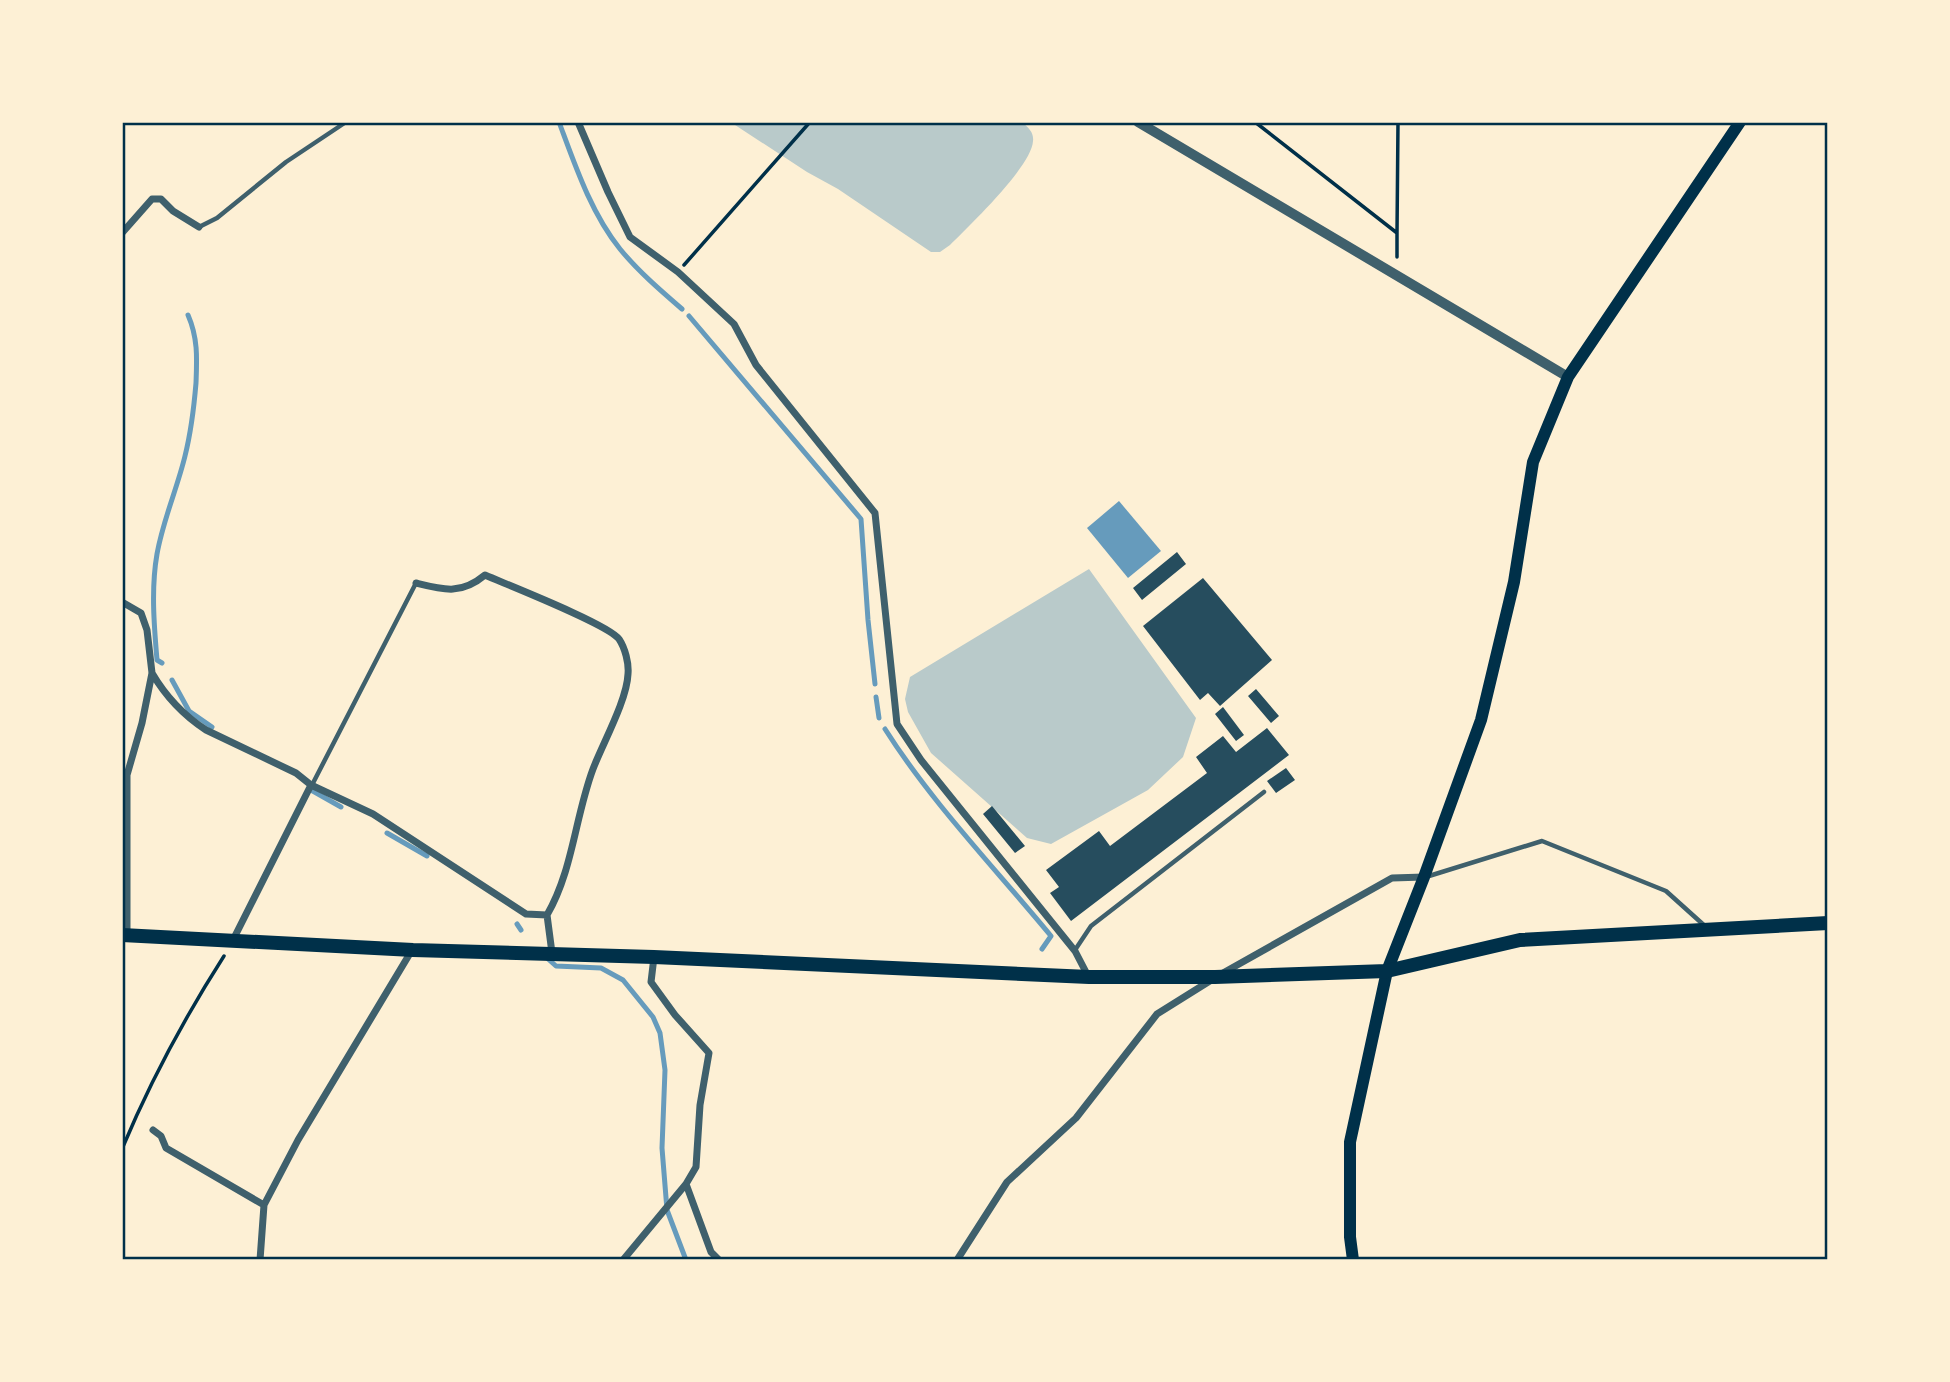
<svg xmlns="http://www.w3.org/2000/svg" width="1950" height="1382" font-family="'Varela Round',sans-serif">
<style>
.green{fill:#b9caca}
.water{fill:#669bbc}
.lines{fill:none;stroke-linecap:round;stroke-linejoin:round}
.stream{stroke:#669bbc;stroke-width:5}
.building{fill:#264d5e}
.path{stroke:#003049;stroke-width:3.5}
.service{stroke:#3f606c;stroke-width:4.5}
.minor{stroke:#3f606c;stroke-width:7}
.tertiary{stroke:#3f606c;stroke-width:10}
.secondary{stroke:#003049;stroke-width:12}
.primary{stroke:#003049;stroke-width:14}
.neatline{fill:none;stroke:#003049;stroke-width:2.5}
</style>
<rect width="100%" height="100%" fill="#fdf0d5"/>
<!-- green -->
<path class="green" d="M732,123H1023C1029,128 1034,133 1033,141C1032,166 969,226 950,245L940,252H931L838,189L807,172Z
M1089,569L1196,718L1183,757L1148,790L1051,844L1027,838L931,753L908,712L905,699L910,677Z"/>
<!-- water -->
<path class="water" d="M1119,501L1161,551L1128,578L1087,528Z"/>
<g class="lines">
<!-- stream -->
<path class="stream" d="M559,122C575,165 591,213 620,249C638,271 660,290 682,309
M689,316L861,519L868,620L875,684
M162,663L157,660C154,625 151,588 157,554C163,520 177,489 185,456C191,432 194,407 196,383C197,358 198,338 188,315
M172,680L189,711L212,727
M876,697L879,718
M885,729C932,803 995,868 1051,936L1042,949
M311,790L341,807
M387,833L427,856
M517,924L521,930
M547,958L556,966L601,968L623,980L653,1017L660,1033L665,1070L662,1148L667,1210L686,1260"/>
</g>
<!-- building -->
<path class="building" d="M1177,552L1186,564L1142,600L1133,588Z
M1203,578L1272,660L1220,706L1208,693L1200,700L1143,626Z
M1256,689L1279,716L1271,723L1248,696Z
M1223,707L1244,735L1236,741L1215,714Z
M1267,728L1289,755L1071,921L1050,893L1059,887L1046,870L1099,831L1110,846L1207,773L1196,757L1223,736L1236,752Z
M1286,768L1295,780L1276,793L1267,781Z
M992,806L1025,846L1015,853L983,814Z"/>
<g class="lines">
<!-- path -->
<path class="path" d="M1255,122L1397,233V257
M1397,233L1398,122
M684,265L810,122
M122,1149C150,1082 185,1017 224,956"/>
<!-- service -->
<path class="service" d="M199,227L217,218L286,162L346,122
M312,785L416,583
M1429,876L1542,841L1666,891L1706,927
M1075,950L1091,926L1264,792"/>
<!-- minor -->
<path class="minor" d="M578,122L608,192L630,237L678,272L734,324L756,365L875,513L897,724L921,760L1075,951L1088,976
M122,233L152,199H161L173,211L199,227
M416,583C444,590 461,595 485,575C508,585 608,624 619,639C625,648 629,663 628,674C627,700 603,743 593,769C575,817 573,870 547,915
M122,602L141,613L147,630L152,673L142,723L127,775V935
M152,673C166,697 183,715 206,730L296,773L311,785L373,814L526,914L547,915L552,953
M233,940L311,785
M1223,973L1392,878L1424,877
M153,1130L161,1136L166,1148L264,1205
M686,1184L711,1252L719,1260
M260,1260L264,1205L298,1140L412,950
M623,1260L686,1184L696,1167L700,1105L709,1053L675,1015L651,982L654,957
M957,1260L1007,1182L1076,1118L1157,1014L1213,979"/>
<!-- tertiary -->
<path class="tertiary" d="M1138,122L1568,377"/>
<!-- secondary -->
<path class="secondary" d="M1353,1260L1350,1237V1142L1387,971L1424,877L1481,720L1514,582L1533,462L1568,377L1740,122"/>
<!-- primary -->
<path class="primary" d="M122,935L413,950L654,957L1089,977H1215L1387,971L1520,940L1828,923"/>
</g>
<!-- border -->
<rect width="1950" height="1382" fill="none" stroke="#fdf0d5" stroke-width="248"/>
<rect x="124" y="124" width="1702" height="1134" class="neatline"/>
</svg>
